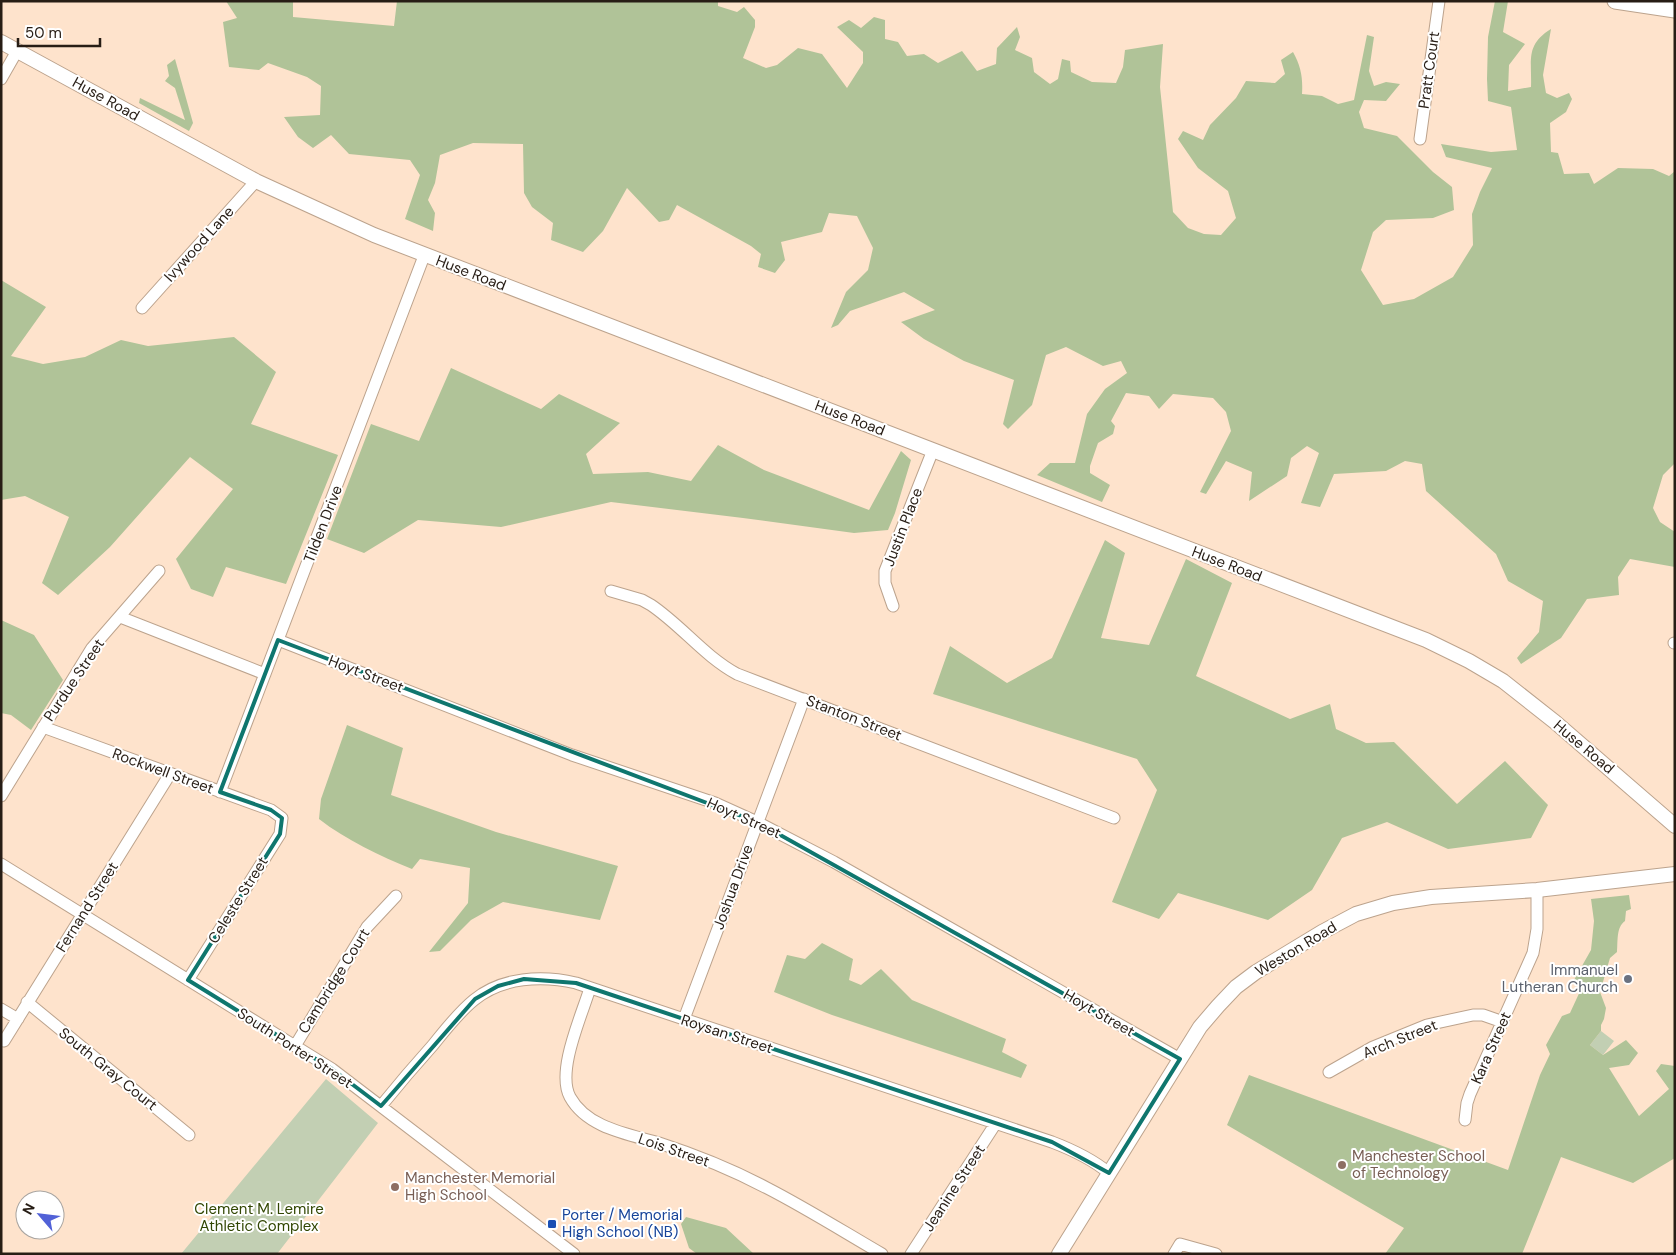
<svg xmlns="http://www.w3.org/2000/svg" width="1676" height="1255" font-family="'DM Sans',sans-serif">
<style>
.green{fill:#c2cfb3}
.forest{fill:#b0c398}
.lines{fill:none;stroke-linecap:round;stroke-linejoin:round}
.minor-casing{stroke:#bca38d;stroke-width:13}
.tertiary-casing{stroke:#bca38d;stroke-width:16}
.secondary-casing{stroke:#bca38d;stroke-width:17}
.minor{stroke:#fff;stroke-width:11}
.tertiary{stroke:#fff;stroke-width:14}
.secondary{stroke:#fff;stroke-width:15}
.marked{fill:none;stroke:#0f766e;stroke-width:4;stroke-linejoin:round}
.worship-dot{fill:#6b7280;stroke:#fff;stroke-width:2}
.education-dot{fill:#8d6e63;stroke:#fff;stroke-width:2}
.transit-dot{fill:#1a4fb4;stroke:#fff;stroke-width:2}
.labels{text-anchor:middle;stroke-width:4;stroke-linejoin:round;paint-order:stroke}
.street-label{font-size:15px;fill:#271d15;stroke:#fff}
.worship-label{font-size:15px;fill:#5b616d;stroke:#fff;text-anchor:end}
.education-label{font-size:15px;fill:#785e54;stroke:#fff;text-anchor:start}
.park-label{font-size:15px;fill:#324703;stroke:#fff}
.transit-label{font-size:15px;fill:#164399;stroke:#fff;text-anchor:start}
</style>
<rect width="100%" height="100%" fill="#fee3cc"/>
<!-- green -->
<path class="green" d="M1601,1031L1614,1041L1603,1055L1590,1045Z
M326,1079L378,1123L277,1254H181Z"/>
<!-- forest -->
<path class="forest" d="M226,1H293V17L394,26L397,1H718V6L737,12L744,7L755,20V27L743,58L766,68L777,65L798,48L822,54L847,88L863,63V52L837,27L849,20L861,28L874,17L885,20V39L898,42L907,56L924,54L938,63L962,51L977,71L996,64L997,48L1017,27L1020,37L1015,50L1032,58L1034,72L1050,84L1058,79L1062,59L1070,61L1071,72L1092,82L1116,83L1123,67L1125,50L1163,44L1160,87L1173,212L1188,228L1204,234L1221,235L1236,218L1228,191L1198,168L1178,139L1183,131L1203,140L1210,125L1236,98L1246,81L1275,83L1285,74L1281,60L1293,52C1301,66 1303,78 1302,94L1322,96L1338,104L1354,100L1367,35L1374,37L1369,71L1374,86L1386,82L1400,84L1386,101L1364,100L1359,112L1364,128L1397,136L1433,172L1452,187L1454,210L1433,218L1386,220L1373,232L1361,270L1383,305L1414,299L1453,277L1473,245L1472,214L1480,192L1492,168L1446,157L1441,144L1491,152L1517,150L1511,107L1488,101L1487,79L1488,37L1495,1H1508L1503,32L1525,44L1509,65L1508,91L1531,87C1532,60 1525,45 1551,29L1543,75L1546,93L1557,98L1569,93L1572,99L1566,112L1550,123L1551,152L1558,153L1564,174L1589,173L1594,184L1618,168L1653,169L1669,176L1675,171V463L1663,475L1653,508L1660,522L1675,532V567L1630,559L1618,577L1619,595L1587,599L1561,638L1521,664L1517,658L1539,632L1543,601L1508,581L1496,554L1426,491L1422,464L1405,461L1386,471L1334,474L1320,507L1301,503L1319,453L1307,446L1291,458L1287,476L1249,501L1252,472L1226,461L1206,494L1200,492L1231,431L1226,412L1213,398L1173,394L1159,409L1149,396L1126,393L1111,421L1115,426L1113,434L1098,443L1090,466V473L1110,485L1102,502L1037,475L1050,463H1075L1087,414L1105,389L1127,373L1121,361L1103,366L1066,347L1046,355L1032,405L1008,429L1003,424L1014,380L964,361L924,339L901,322L935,310L904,292L850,311L838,325L831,328L846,292L868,270L873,248L857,216L829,213L822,232L781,242L785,260L775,273L758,267L761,254L751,246L677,205L669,220L659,222L627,188L603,231L583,252L551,240L553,223L532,207L524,193L523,144L473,143L440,155L435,183L428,200L435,213L433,231L405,219L420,175L410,160L349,154L331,135L313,148L298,137L284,117L320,115L321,86L307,77L268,63L259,70L229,67L223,22L237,18Z
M175,59L193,123L189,131L139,103L140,98L185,120L175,88L165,81L169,76L167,65Z
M1,280L46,307L11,356L43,364L85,357L121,340L148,346L234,337L276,372L251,424L338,455L286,584L226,567L213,597L191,589L176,559L233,489L190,457L110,547L58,595L42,583L69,517L25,496L1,500Z
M451,368L541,409L559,394L620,423L586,454L593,474L648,472L691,481L718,445L764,470L869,510L901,451L911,460L895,513L888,530L854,533L743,518L611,502L501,527L418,520L364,553L327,539L371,424L419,441Z
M1105,540L1125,553L1101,638L1149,645L1186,559L1232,583L1196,676L1290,719L1330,704L1336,729L1366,743L1394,742L1457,804L1505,761L1548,805L1531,838L1448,849L1387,822L1342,838L1312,890L1268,920L1178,893L1159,919L1112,902L1157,790L1137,759L933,694L950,646L1007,683L1052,658Z
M1,620L34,635L63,680L31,730L11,715L1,713Z
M347,725L403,748L391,795L496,832L618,866L600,920L503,902L471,920L440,951L429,952L468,903L470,868L420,859L412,869C380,856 346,840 319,819L321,799Z
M1629,895L1631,909L1626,911L1625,921C1616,927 1618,942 1617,952L1610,958L1600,992L1606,1008L1604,1019L1601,1025V1031L1590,1045L1603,1055L1626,1040L1638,1053L1629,1065L1609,1068L1639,1116L1669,1089L1656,1071L1661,1064L1675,1066V1158L1633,1183L1561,1157L1522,1254H1385L1404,1228L1227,1125L1249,1075L1508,1170L1540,1075L1550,1054L1546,1045L1562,1016L1570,1013L1582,987L1574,980L1591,950L1594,921L1591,899Z
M822,943L853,959L849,980L861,985L881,969L912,1000L1006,1039L1002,1052L1027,1065L1021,1078L832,1015L774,992L787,955L805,959Z
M686,1217L726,1228L754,1254H697L689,1248L681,1224Z"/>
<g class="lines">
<defs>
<path id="minor" d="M1,79L17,51
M1420,139L1439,1
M142,308L256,181
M611,591L642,600L651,605C682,626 704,656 737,674L1114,818
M893,606L885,583V571L933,450
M120,617L265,674
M278,640L572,755L715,803L757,822L834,862L1180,1059
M1674,643H1675
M43,727L271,810L282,818L280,834L188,980
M220,792L424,256
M1,796L92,648L159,571
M1,864L332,1069L574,1254
M590,988C582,1015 556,1071 570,1097C587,1128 628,1134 659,1143C696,1155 733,1170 767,1188C806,1208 844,1232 882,1254
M27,1002L189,1135
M1,1009L18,1019
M684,1019L804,699
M4,1041L170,774
M295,1046L367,927L396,896
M1329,1072L1373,1047L1427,1025L1473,1015H1483L1503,1022
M381,1106C398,1085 415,1065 433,1045C446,1029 458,1013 474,1000C502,977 542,975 576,983L1052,1142C1073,1150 1092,1159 1109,1173
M1465,1120L1467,1103L1470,1094L1533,953L1537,929V890
M911,1254L996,1123
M1174,1254L1180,1244L1216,1254"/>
<path id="tertiary" d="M1,42L256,181L374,235L1426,640L1469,661L1503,681L1555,722L1675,826
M1059,1254L1200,1027L1218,1006L1236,987L1256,972L1322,932L1356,914L1393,903L1431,897L1537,890L1675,874"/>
<path id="secondary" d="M1615,1L1675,10"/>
</defs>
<!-- minor casing -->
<use href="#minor" class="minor-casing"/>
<!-- tertiary casing -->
<use href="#tertiary" class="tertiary-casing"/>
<!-- secondary casing -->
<use href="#secondary" class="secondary-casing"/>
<!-- minor -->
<use href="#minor" class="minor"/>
<!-- tertiary -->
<use href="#tertiary" class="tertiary"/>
<!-- secondary -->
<use href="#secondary" class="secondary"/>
</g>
<!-- marked area -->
<path class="marked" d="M278,640L757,822L1180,1059L1109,1173L1052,1142L576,983L524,979L498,986L475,999L381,1106L332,1069L188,980L280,834L282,818L271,810L220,792Z"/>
<!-- markers -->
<circle class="worship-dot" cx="1628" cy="979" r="5"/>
<g class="education-dot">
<circle cx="1342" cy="1165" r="5"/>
<circle cx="395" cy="1187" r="5"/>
</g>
<rect class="transit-dot" x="547" y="1219" width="10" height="10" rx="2.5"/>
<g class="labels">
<!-- street labels -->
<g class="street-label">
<text transform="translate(1429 70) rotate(-82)" y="5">Pratt Court</text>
<text transform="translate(106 99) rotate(29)" y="5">Huse Road</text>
<text transform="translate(199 244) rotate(-48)" y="5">Ivywood Lane</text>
<text transform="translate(471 273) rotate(21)" y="5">Huse Road</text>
<text transform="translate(850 418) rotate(21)" y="5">Huse Road</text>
<text transform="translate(323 524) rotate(-69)" y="5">Tilden Drive</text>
<text transform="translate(903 527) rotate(-69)" y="5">Justin Place</text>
<text transform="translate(1227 564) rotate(21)" y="5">Huse Road</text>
<text transform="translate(366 674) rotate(21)" y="5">Hoyt Street</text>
<text transform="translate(74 680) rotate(-56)" y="5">Purdue Street</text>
<text transform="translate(854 718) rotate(21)" y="5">Stanton Street</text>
<text transform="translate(1584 747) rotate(40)" y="5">Huse Road</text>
<text transform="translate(163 771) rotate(20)" y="5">Rockwell Street</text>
<text transform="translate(744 818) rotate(24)" y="5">Hoyt Street</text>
<text transform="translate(733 887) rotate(-70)" y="5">Joshua Drive</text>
<text transform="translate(238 900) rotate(-58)" y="5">Celeste Street</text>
<text transform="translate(87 907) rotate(-58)" y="5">Fernand Street</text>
<text transform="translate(1296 949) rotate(-31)" y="5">Weston Road</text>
<text transform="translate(334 981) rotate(-58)" y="5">Cambridge Court</text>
<text transform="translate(1099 1013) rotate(30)" y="5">Hoyt Street</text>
<text transform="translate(727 1034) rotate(18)" y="5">Roysan Street</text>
<text transform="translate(1400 1039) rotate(-22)" y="5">Arch Street</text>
<text transform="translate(295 1048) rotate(33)" y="5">South Porter Street</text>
<text transform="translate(1491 1048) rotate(-66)" y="5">Kara Street</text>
<text transform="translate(108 1069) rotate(39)" y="5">South Gray Court</text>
<text transform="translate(674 1150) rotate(19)" y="5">Lois Street</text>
<text transform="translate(954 1188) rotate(-57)" y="5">Jeanine Street</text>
</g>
<!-- worship labels -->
<g class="worship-label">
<text x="1618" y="975">Immanuel<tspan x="1618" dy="17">Lutheran Church</tspan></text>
</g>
<!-- education labels -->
<g class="education-label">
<text x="1352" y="1161">Manchester School<tspan x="1352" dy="17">of Technology</tspan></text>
<text x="405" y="1183">Manchester Memorial<tspan x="405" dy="17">High School</tspan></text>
</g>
<!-- park labels -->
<g class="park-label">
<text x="259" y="1214">Clement M. Lemire<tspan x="259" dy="17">Athletic Complex</tspan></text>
</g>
<!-- transit labels -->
<g class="transit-label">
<text x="562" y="1220">Porter / Memorial<tspan x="562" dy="17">High School (NB)</tspan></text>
</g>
</g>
<!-- border -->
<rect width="1676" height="1255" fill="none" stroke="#271d15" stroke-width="5"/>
<!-- north arrow -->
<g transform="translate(40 1215) rotate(298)"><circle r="24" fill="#ffffff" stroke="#a9a5a1"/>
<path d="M0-4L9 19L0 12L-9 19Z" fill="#5161d7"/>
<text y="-8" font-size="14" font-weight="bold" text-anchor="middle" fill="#271d15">N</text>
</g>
<!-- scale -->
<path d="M18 38v8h82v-8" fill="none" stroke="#271d15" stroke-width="2.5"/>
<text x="25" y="38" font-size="15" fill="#271d15" stroke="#ffffff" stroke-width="4" paint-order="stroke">50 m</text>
</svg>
